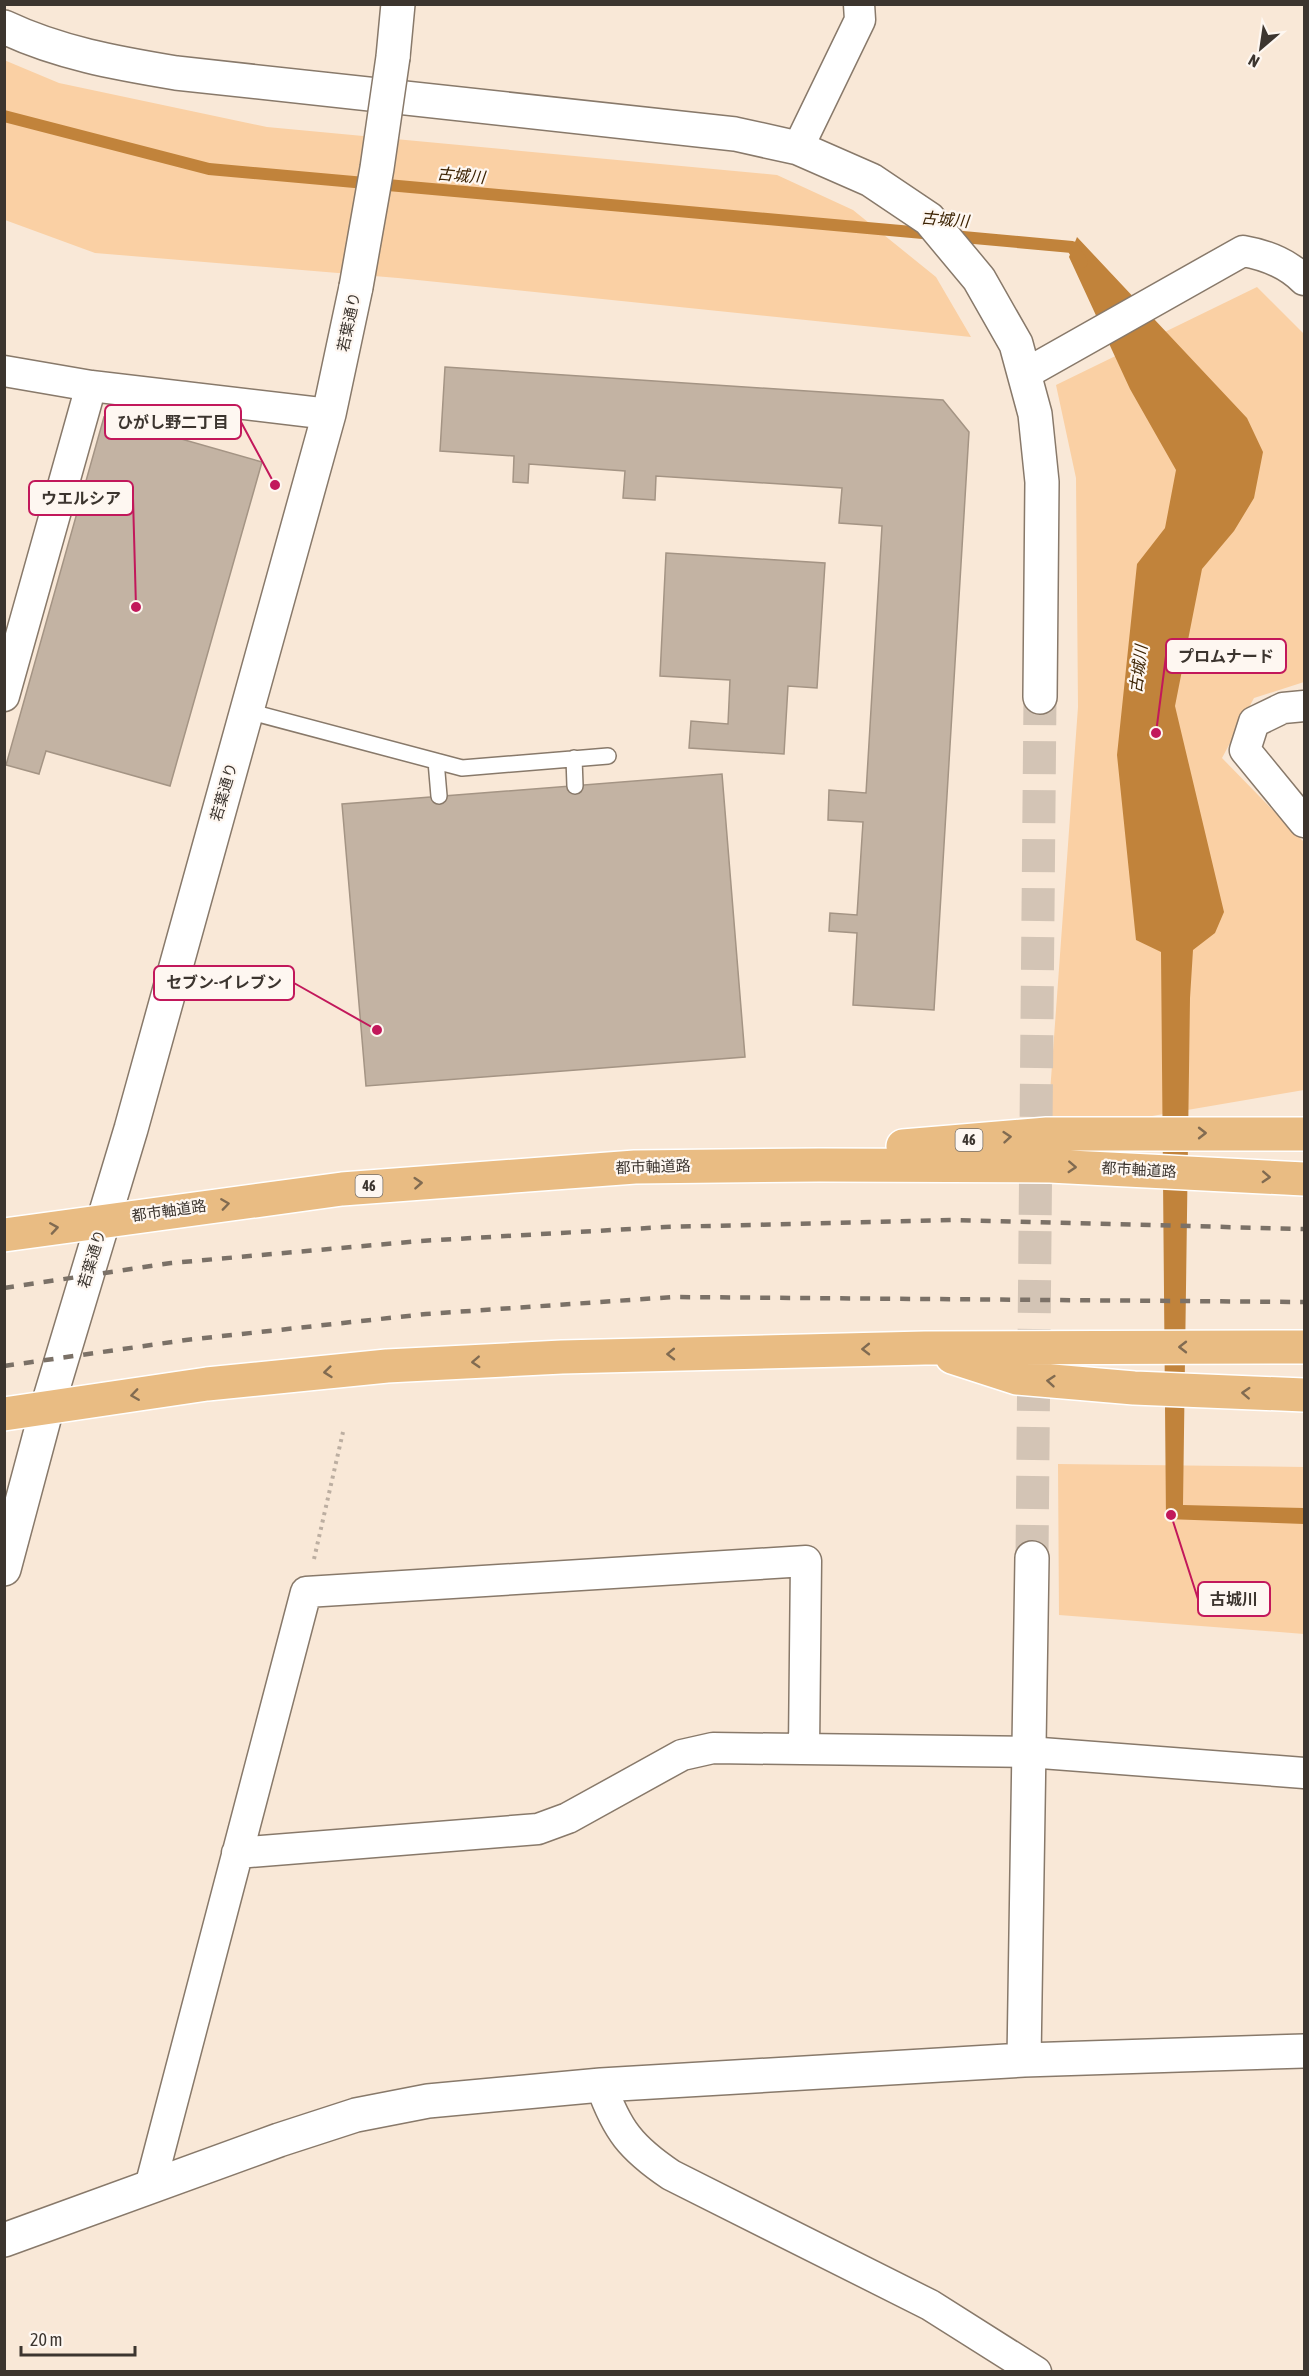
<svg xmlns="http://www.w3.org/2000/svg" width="1309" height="2376" font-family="'Asap Condensed','Noto Sans JP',sans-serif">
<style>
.green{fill:#fad0a4}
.water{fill:#c1833b}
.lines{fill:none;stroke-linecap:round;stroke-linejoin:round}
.stream{stroke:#c1833b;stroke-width:12}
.building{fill:#c3b3a3;stroke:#a49484;stroke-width:1.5}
.tertiary-tunnel{stroke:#d3c4b5;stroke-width:33;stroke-dasharray:33 16;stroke-linecap:butt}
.service-casing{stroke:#88796a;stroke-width:18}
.minor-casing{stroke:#88796a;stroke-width:33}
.tertiary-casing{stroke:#88796a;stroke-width:36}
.primary-casing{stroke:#fff;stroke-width:36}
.path{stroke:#bcaea1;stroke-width:4;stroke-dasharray:3 4.5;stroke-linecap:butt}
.service{stroke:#fff;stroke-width:15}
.minor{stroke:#fff;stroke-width:30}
.tertiary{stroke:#fff;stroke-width:33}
.primary{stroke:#e9bc83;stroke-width:33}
.rail{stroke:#7b7167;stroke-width:4.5;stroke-dasharray:10 10;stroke-linecap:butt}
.tertiary-bridge-casing{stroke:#88796a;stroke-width:36;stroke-linecap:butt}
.tertiary-bridge{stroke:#fff;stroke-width:33}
.oneway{stroke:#816b51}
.labels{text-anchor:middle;stroke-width:4.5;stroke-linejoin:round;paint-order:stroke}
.shield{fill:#fef7f1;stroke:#766f69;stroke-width:1.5}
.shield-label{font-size:14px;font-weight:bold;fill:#3c352f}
.street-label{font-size:15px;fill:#3c352f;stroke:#fef7f1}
.water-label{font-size:16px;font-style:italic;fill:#3d2404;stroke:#fef7f1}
.leader{fill:none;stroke:#c2185b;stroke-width:2}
.callout-dot{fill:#c2185b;stroke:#fef7f1;stroke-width:2}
.callout{fill:#fef7f1;stroke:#c2185b;stroke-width:2}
.callout-label{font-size:16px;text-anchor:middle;font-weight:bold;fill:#3c352f}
</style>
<rect width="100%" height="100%" fill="#f9e8d7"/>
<!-- green -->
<path class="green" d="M4,60L59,83L267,127L777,175L853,210L936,277L971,337L398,278L95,253L5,220Z
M1257,287L1304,334V682L1254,698L1222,758L1304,842V1090L1047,1134L1078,707L1076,478L1056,385Z
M1058,1464L1304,1467V1634L1059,1615Z"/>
<!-- water -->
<path class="water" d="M1077,237L1247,418L1263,452L1254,498L1234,531L1202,569L1175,706L1224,912L1215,933L1193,950L1190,998L1183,1505L1304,1508V1524L1166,1519L1161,952L1136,940L1117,755L1137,564L1165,528L1176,470L1130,389L1069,257Z"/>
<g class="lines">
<!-- stream -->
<path class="stream" d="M4,116L209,169L934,234
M952,236L1072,247L1082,262"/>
</g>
<!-- building -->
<path class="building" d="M445,367L943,400L969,432L934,1010L853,1005L857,933L829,931L830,913L857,915L863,822L828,820L829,790L866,793L882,526L839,523L842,488L656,476L655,500L623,498L625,471L529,464L528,483L513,482L514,456L440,451Z
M104,417L262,462L170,786L46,751L39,774L6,765Z
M666,553L825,563L817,688L788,686L784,754L689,748L691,721L728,724L730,680L660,676Z
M722,774L745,1057L366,1086L342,804Z"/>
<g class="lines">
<!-- tertiary-tunnel -->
<path class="tertiary-tunnel" d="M1032,1558L1040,697"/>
<defs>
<path id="service" d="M247,711L462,768L608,756
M574,758L575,786
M436,761L439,796"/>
<path id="minor" d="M798,148L860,20L859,4
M4,371L91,386L329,414
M1025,374L1243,251C1266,255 1287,263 1304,280
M4,696L91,386
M1304,706L1283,708L1254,722L1245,750L1304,822
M237,1853L538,1829L568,1818L682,1755L713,1748L1028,1752L1304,1773
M601,2085C617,2130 631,2148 671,2175L930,2305L1036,2372
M150,2187L306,1592L806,1561L804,1749"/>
<path id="tertiary" d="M4,27C59,53 116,63 176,73L735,134L798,148L871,180L929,219L979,279L1016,344L1035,414L1042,482L1040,697
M393,57L398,4
M4,1569L47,1408L131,1129L329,414L356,287
M1024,2060L1032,1558
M4,2240L279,2140L356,2115L428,2101L601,2085L1024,2060L1304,2051"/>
<path id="primary" d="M903,1146L1047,1134H1304
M4,1235L342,1189L635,1167L819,1165L1050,1166L1304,1179
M952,1357L1017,1378L1134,1388L1304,1395
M4,1414L207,1384L387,1366L562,1357L925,1348L1304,1347"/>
</defs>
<!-- service casing -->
<use href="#service" class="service-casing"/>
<!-- minor casing -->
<use href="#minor" class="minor-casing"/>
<!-- tertiary casing -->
<use href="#tertiary" class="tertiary-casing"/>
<!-- primary casing -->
<use href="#primary" class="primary-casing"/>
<!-- path -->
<path class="path" d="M314,1559L343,1432"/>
<!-- service -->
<use href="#service" class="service"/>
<!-- minor -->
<use href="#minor" class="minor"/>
<!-- tertiary -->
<use href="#tertiary" class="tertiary"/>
<!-- primary -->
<use href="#primary" class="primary"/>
<!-- rail -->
<path class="rail" d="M4,1288L171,1263L420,1241L665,1227L951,1220L1304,1229
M4,1366L186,1340L426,1314L673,1297L1304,1302"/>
<defs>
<path id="tertiary-bridge" d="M356,287L377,168L393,57"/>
</defs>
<!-- tertiary-bridge casing -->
<use href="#tertiary-bridge" class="tertiary-bridge-casing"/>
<!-- tertiary-bridge -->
<use href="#tertiary-bridge" class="tertiary-bridge"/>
</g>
<!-- one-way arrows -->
<defs><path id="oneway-chevron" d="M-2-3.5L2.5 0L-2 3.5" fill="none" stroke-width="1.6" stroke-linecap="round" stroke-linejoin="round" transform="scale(1.5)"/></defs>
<g class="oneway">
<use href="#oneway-chevron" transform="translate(1202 1133)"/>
<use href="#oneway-chevron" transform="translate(1007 1137) rotate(-5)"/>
<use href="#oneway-chevron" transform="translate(1072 1167) rotate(3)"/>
<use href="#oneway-chevron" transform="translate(1266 1177) rotate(3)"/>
<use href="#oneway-chevron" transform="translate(418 1183) rotate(-4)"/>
<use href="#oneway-chevron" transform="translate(225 1204) rotate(-8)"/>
<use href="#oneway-chevron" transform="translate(54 1228) rotate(-9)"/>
<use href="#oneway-chevron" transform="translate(1183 1347) rotate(-180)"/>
<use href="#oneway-chevron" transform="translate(866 1349) rotate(179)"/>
<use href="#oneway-chevron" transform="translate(671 1354) rotate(179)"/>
<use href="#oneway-chevron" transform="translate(476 1362) rotate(177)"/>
<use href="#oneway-chevron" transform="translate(328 1372) rotate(174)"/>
<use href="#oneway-chevron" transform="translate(1051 1381) rotate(-175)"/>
<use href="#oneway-chevron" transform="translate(1246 1393) rotate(-177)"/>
<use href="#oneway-chevron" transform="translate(135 1395) rotate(172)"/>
</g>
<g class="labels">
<!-- shield labels -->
<g class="shield">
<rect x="955.5" y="1129" width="27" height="22" rx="4.5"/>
<rect x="355.5" y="1175" width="27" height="22" rx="4.5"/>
</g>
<g class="shield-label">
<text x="969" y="1145">46</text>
<text x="369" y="1191">46</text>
</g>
<!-- street labels -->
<g class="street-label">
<text transform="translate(349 322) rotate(-78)" y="5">若葉通り</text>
<text transform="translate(224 792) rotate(-74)" y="5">若葉通り</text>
<text transform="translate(653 1167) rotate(-2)" y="5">都市軸道路</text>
<text transform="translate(1139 1170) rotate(3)" y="5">都市軸道路</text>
<text transform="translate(169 1211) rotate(-8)" y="5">都市軸道路</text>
<text transform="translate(92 1259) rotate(-73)" y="5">若葉通り</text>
</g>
<!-- water labels -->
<g class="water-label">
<text transform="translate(461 175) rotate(5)" y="6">古城川</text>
<text transform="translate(945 219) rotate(5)" y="6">古城川</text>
<text transform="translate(1138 669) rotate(-83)" y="6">古城川</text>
</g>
</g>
<!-- callouts -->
<path class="leader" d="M275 485L241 422M136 607L133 498M1156 733L1166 656M377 1030L294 983M1171 1515L1198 1599"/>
<g class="callout-dot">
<circle cx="275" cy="485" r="6"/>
<circle cx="136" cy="607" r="6"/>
<circle cx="1156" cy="733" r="6"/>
<circle cx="377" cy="1030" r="6"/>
<circle cx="1171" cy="1515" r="6"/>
</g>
<g class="callout">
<rect x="105" y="405" width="136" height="34" rx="6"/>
<rect x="29" y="481" width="104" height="34" rx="6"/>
<rect x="1166" y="639" width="120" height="34" rx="6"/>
<rect x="154" y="966" width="140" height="34" rx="6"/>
<rect x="1198" y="1582" width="72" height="34" rx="6"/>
</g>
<g class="callout-label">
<text x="173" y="428">ひがし野二丁目</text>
<text x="81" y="504">ウエルシア</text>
<text x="1226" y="662">プロムナード</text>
<text x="224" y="988">セブン-イレブン</text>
<text x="1234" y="1605">古城川</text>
</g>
<!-- border -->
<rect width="1309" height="2376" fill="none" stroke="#3c352f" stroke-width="12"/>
<!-- north arrow -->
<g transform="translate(1261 48) rotate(209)" stroke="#fef7f1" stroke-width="4.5" paint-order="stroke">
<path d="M0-4.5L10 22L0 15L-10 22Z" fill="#3c352f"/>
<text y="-9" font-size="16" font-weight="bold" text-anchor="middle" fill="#3c352f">N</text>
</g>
<!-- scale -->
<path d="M21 2346v9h114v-9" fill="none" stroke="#3c352f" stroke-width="3"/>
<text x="30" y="2346" font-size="18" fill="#3c352f" stroke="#fef7f1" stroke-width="4.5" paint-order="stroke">20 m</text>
</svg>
